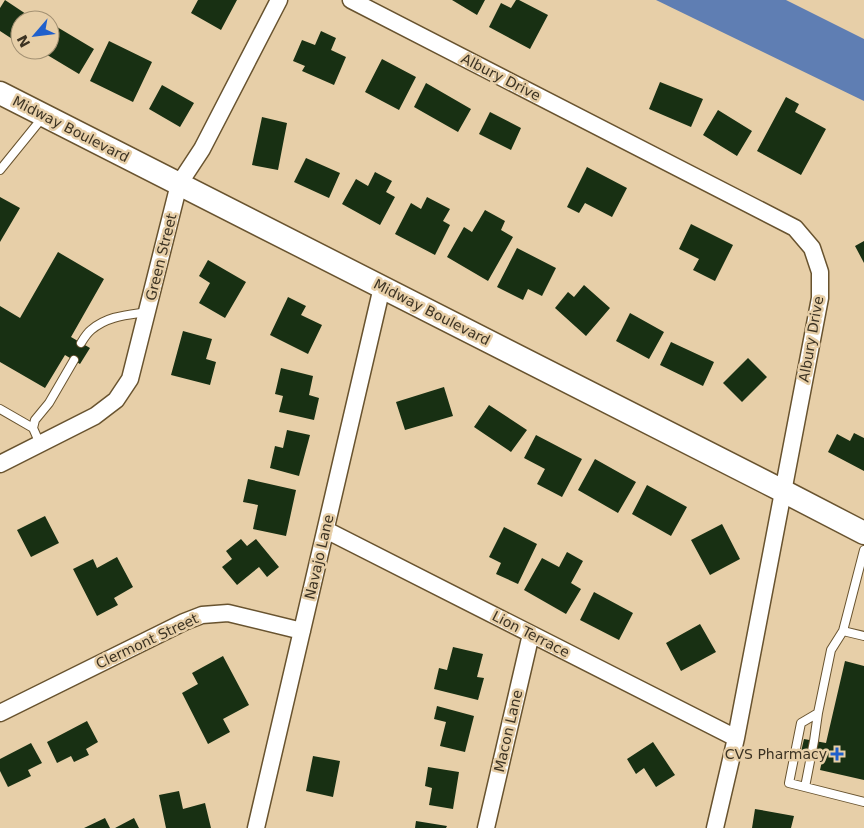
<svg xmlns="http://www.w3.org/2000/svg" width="864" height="828" font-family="'DejaVu Sans',sans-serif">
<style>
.water{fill:#5f7eb3}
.building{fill:#183013}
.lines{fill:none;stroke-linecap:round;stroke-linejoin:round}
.lane-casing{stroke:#68532f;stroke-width:10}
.street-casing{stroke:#68532f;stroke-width:19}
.secondary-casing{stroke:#68532f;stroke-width:25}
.lane{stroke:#fff;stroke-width:8}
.street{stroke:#fff;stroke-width:16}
.secondary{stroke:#fff;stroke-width:22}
.poi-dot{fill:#2060cc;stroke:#e7cfa8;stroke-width:2}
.labels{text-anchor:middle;stroke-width:5;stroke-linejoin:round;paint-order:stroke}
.street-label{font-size:14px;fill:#3c3323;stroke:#e7cfa8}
.poi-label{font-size:14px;fill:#3c3323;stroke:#e7cfa8;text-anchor:end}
</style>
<rect width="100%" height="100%" fill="#e7cfa8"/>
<!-- water -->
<path class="water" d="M656,0H786L864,39V101Z"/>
<!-- building -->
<path class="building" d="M5,0L35,20H20V44L0,31V8Z
M198,0H237L221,30L191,13Z
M452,0H485L477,15Z
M516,0H519L548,15L530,49L489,27L501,3L511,8Z
M52,24L94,49L79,74L39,50H50V28Z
M321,31L336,38L331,50L346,57L334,85L302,71L305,66L293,61L302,40L315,45Z
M109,41L152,62L133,102L90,81Z
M382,59L416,77L399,110L365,92Z
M660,82L703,99L691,127L649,109Z
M426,83L471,109L458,132L414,107Z
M162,85L194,103L180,127L149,109Z
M786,97L799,104L795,112L826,129L801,175L757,151Z
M718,110L752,131L737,156L703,135Z
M490,112L521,128L511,150L479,134Z
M262,117L287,123L278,170L252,165Z
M306,158L340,173L329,198L294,182Z
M587,167L627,188L612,217L585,203L579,213L567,207Z
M375,172L392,181L386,192L395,197L380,225L342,204L356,179L368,186Z
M0,197L20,208L0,242Z
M427,197L450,209L443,221L450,225L435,255L395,234L411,203L421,209Z
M485,210L505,221L501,230L513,237L488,281L447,257L464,227L472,232Z
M691,224L733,245L715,281L693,270L699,259L679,249Z
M864,241V263L855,246Z
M517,248L556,268L542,296L528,289L523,300L497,287Z
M58,252L104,279L71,337L90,348L80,364L65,355L45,388L0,362V306L20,318Z
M208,260L246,282L225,318L199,303L210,283L199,276Z
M584,285L610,308L586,336L555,308L568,292L574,297Z
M288,297L306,306L301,315L322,325L308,354L270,335Z
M630,313L664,332L649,359L616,341Z
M183,331L212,339L206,359L216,362L210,385L171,375Z
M671,342L714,362L703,386L660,365Z
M748,358L767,377L742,402L723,383Z
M281,368L313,376L309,395L319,398L314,420L279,412L283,396L275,394Z
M444,387L453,416L405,430L396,402Z
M489,405L527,430L511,452L474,427Z
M287,430L310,435L299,476L270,468L275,446L283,448Z
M854,433L864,438V471L828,452L837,434L850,441Z
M536,435L582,459L562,497L537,484L545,469L524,458Z
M595,459L636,482L618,513L578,490Z
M248,479L296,490L286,536L253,529L258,505L243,502Z
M647,485L687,507L671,536L632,514Z
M45,516L59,543L31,557L17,530Z
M722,524L740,559L710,575L691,540Z
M504,527L537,544L518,584L496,574L501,563L489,557Z
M241,539L247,546L256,539L279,567L267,577L259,567L237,585L222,567L232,559L226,551Z
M567,552L583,561L571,583L581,589L566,614L524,590L542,558L559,567Z
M117,557L133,587L114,598L118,605L97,616L73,569L93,559L97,568Z
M594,592L633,613L619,640L580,620Z
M700,624L716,652L681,671L666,643Z
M453,647L483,654L477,677L484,678L478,700L434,689L439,668L447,670Z
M223,656L249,705L223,719L230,732L208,744L182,693L198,684L192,673Z
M845,661L864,666V780L820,770L822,761L800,756L804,739L826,743Z
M437,706L474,716L465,752L440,746L446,722L434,719Z
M87,721L98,742L86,749L89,755L74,762L71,756L57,763L47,742Z
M653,742L675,775L656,787L644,768L636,774L627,759Z
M31,743L42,763L28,770L31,776L8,787L0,771V759Z
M313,756L340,761L333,797L306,791Z
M428,767L459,772L453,809L429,805L432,788L425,786Z
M179,791L183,809L205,803L211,828H166L159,795Z
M755,809L794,816L791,828H752Z
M105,818L110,828H84Z
M134,818L139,828H115Z
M416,821L447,826L446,828H415Z"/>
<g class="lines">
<defs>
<path id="lane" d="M0,170L43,117
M81,343C84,338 87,333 91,330C107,316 127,315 147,312
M0,409L33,428L40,444
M33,428L35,420L49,403L74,360
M864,550L843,631L864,636
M843,631L831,650L818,713L801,723L789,783L864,802
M805,787L814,741L818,713"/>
<path id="street" d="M351,0L795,228L812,248L820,272V298L736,738L715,828
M0,464L95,416L116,400L130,379L179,184L202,149L279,0
M326,530L736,738
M0,713L184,622L202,615L228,613L302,631
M256,828L382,287
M486,828L531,634"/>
<path id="secondary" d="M0,93L783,491L864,533"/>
</defs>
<!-- lane casing -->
<use href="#lane" class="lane-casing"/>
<!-- street casing -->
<use href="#street" class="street-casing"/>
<!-- secondary casing -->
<use href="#secondary" class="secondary-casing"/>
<!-- lane -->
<use href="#lane" class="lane"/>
<!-- street -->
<use href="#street" class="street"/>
<!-- secondary -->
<use href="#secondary" class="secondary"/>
</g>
<!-- markers -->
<path class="poi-dot" d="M834.5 746.5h5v5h5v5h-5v5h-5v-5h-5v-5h5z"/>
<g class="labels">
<!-- street labels -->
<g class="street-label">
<text transform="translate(501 77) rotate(27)" y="5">Albury Drive</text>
<text transform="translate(71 129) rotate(27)" y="5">Midway Boulevard</text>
<text transform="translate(161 257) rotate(-76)" y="5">Green Street</text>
<text transform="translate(432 312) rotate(27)" y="5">Midway Boulevard</text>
<text transform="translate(811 339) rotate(-80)" y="5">Albury Drive</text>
<text transform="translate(319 557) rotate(-77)" y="5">Navajo Lane</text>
<text transform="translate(531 634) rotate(27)" y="5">Lion Terrace</text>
<text transform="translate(147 641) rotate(-25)" y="5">Clermont Street</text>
<text transform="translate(508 731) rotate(-77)" y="5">Macon Lane</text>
</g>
<!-- poi labels -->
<g class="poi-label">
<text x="827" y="759">CVS Pharmacy</text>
</g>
</g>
<!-- north arrow -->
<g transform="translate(35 35) rotate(242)"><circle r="24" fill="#e7cfa8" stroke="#a39173"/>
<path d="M0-4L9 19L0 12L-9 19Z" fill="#2060cc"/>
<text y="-8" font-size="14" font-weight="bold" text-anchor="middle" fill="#3c3323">N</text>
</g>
</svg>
